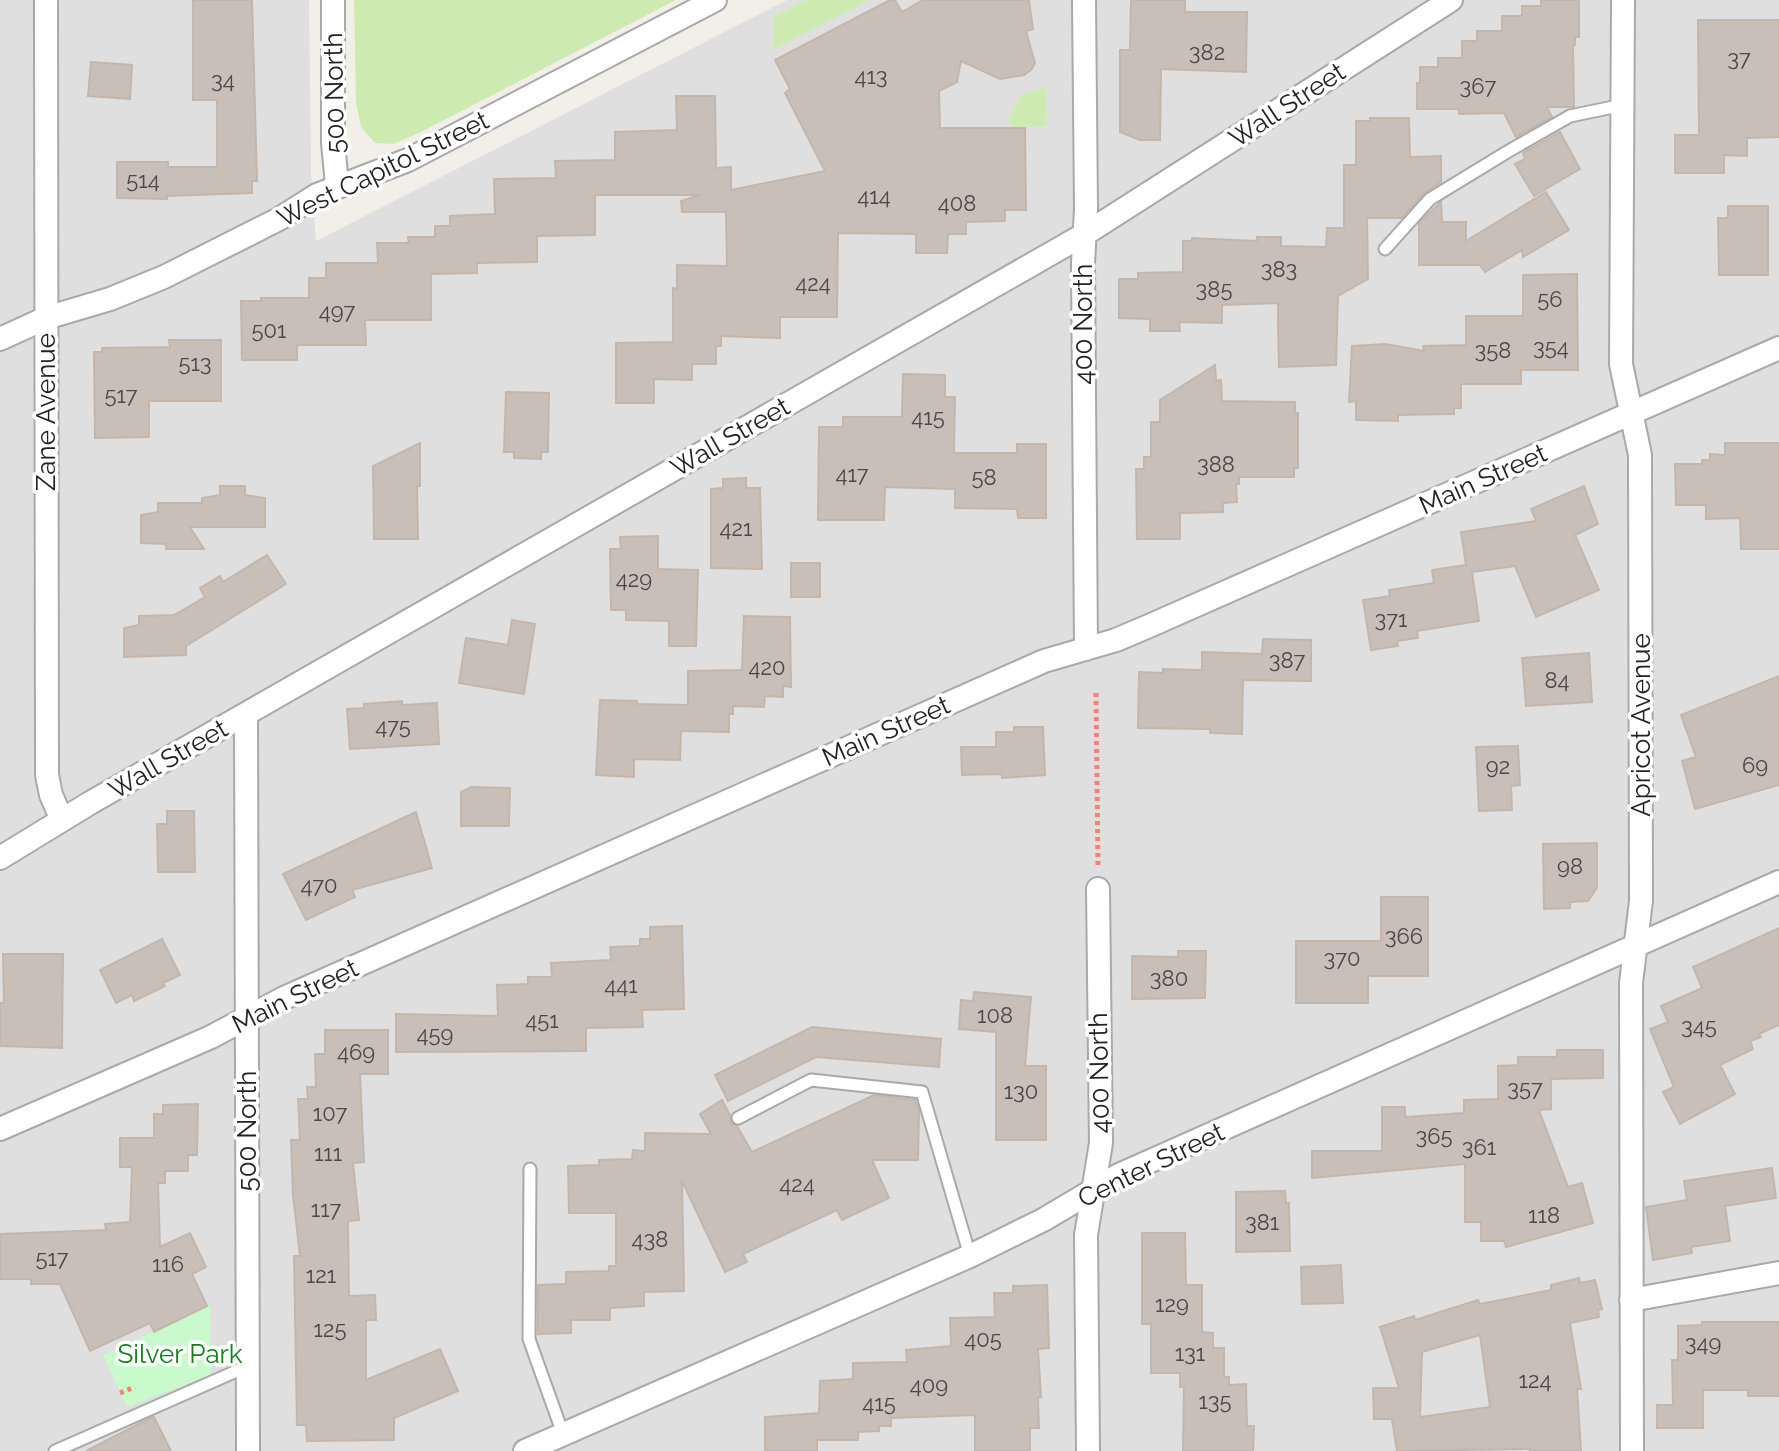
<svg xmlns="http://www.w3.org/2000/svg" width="1779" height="1451" font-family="Raleway,sans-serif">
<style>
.residential{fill:#e0dfdf}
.grass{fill:#cdebb0}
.park{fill:#c8facc}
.building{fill:#c7bfb8;stroke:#c4b6ab;stroke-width:2;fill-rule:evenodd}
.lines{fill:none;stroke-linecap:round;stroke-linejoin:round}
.service-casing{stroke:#a9a9a9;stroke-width:15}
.minor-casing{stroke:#a9a9a9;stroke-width:26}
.path{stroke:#fa8072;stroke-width:5;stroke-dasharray:4 4;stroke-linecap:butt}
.service{stroke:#fff;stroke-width:11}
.minor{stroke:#fff;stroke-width:22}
.labels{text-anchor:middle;stroke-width:7;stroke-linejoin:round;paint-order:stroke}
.number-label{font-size:22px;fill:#4b4948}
.street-label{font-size:26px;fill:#222;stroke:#fff}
.park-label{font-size:26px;fill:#0c8416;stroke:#fff}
</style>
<rect width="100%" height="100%" fill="#f2efe9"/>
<!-- residential -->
<path class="residential" d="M0,0H309L311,173L316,241L787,0H1779V1451H0Z"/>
<!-- grass -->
<path class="grass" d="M354,0H676L417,134L393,144L375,143L361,127L356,103Z
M806,0H870L773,50L774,17Z
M1046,87L1047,126L1015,127L1007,122L1021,95Z"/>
<!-- park -->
<path class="park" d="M210,1306L211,1375L127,1407L103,1355Z"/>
<!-- building -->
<path class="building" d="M193,0H252L257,181H252V193L167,196V199L117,198V162H168V167H217V100H193Z
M890,0H895L902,12L923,0H1029L1033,29L1026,31L1035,63L1031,70L1024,75L1000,79L961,61L957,82L939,91L940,128H1025L1026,210H1005V221L966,222V234H948L947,253H916V234L838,233L837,317H780V338L721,336V346H716V364H692V380L654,379V403H616V343L673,342V288L677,289V265L727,266L726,212H682L681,201L700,195H595V235L537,236V262L477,263V273L431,274V320H365L366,345H297V360H242L241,301H261V298H309V278H326V263H378L377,243H409L408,237H435V226H450V216L495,214L494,179L556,178L555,161L615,160V132L677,130L676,96H715L716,168L731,167V190L825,171L785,93L790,89L775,60Z
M1131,0H1185V12H1247L1246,72L1161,69L1160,140H1140L1120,132V50H1130Z
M1541,0H1579V37H1575V45H1573L1574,107H1547L1552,117L1516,137L1504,113L1459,114V109H1417V83H1420V67H1438V58H1462V41H1477V31H1502V16H1522V6H1541Z
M1698,20H1779V137L1747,138V156L1724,155V173H1675V135H1699Z
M91,62L132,65L130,99L88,96Z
M1370,118H1409L1410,157L1441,156V182L1424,193L1402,218H1367L1368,279L1338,296L1336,365L1279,367L1278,325L1281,324H1278V303L1222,305V323L1179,322L1180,331H1150V319L1119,318V279H1138V273L1183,272V241H1192V238L1257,241V237H1281V246L1326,247L1327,228H1344V165H1356V121H1370Z
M1560,132L1580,169L1534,196L1515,164L1525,159L1523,153Z
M1546,192L1569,230L1523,257L1522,250L1485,272L1480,265H1419V223L1441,202L1442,222H1466V241Z
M1728,206H1768V275H1719L1718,218H1728Z
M1577,274L1578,370H1521V384H1461V408H1454V414L1398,415V421L1356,420V401L1349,402L1352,346L1386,344L1424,351L1423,346L1466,345V316H1523V275Z
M169,340H221V401H149V437L95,438L94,352H102V348L170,347Z
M1215,365L1216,381L1221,380L1222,401L1295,402V413H1298V468H1294V477H1239V484H1236L1237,502L1223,503V512L1180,513V539H1137L1136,469H1144V457H1151V422H1160V400Z
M903,374L945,375V397H955L954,453H1017V444H1046V518H1018L1017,509L955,508V489L885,487L884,520H818L819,427H843V417H902Z
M506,392L549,393L548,452H541V459L514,458V452H504Z
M420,443V486H417L418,539H374L373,466Z
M1725,443H1779V549H1741L1740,518L1706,519V505H1676L1675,464H1702V460H1710V454L1725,455Z
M746,478V488H760L762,569L711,568V489L723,488V479Z
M220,486H245V495L265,498V527H190L204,549H166V544L141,543V515L158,512V503H202V498L220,495Z
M1584,486L1598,524L1575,535L1599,590L1536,617L1515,566L1472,572L1479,621L1417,631L1418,638L1397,641L1398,646L1371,650L1363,600L1390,596L1389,590L1434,583L1432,570L1466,565L1461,532L1536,521L1531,509Z
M658,536V569L698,570L696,646H669V621L626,620V610H611L610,549H621L620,537Z
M267,555L286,584L186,646V655L124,657V628L139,625V616L174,615L205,597L200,588L220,576L223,582Z
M791,563H820V597H791Z
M744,616L790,617L791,687L783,686V697L765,696L764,707L733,706V714H729V732L681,731L680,760L634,759V777L596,775L600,700L637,701V704L688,705V671L742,670Z
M512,620L535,624L524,694L459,683L466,638L508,645Z
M1263,639L1311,640V681L1243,680L1242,734L1210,733V729L1138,728L1139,672L1163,673V669L1202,670V652L1262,654Z
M1589,653L1592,702L1526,706L1522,658Z
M1779,676V785L1695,809L1682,761L1696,757L1681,715Z
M402,701V705L437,703L439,744L350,749L347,709L364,708V704Z
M1014,727H1043L1045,775L1002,778V774L962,775L961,747H996V732H1014Z
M1518,746L1520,785L1511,786L1512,810L1479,811L1476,747Z
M471,787L510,788L509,826H461V792Z
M167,811H194L195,872H158L157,824H167Z
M416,812L432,868L352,890L355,897L306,920L283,874Z
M1597,843V888L1588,901L1570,902V908L1544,909L1543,844Z
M1381,897H1428V976H1368V1003H1296V941H1381Z
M682,926L684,1009L642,1010L643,1027L586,1028V1051L396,1052V1014L498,1016L497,985L528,984V977H552L551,963L611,960L610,947L640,946V939H650V927Z
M1779,928V1025L1759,1034L1761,1037L1750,1041L1753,1049L1720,1065L1735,1094L1680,1124L1663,1092L1674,1087L1650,1029L1668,1022L1661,1006L1702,988L1693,967Z
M162,939L180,975L163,983L165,986L134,1001L132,995L116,1003L100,970Z
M1178,951H1206L1205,998L1132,999V956L1178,957Z
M3,954H63L62,1048L0,1046V1003H4Z
M974,992L1031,997L1025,1066H1046V1140H996V1032L959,1029L961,1000L973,1001Z
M812,1027L941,1039L939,1067L816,1057L728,1101L715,1075Z
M325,1030H388V1074H360L364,1162L353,1163L359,1220L348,1221L349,1296L375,1295L376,1320H366V1380L440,1349L458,1391L394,1418V1440L307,1441L306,1425H297L294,1256H300L293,1195L291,1140H300L298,1099H308L307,1087H316L315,1054H325Z
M1557,1050H1603V1078L1551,1079V1109L1539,1110L1568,1187L1582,1183L1593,1223L1506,1247L1504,1241H1481V1222H1465V1164L1312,1178V1151H1382V1107H1405V1117L1464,1113V1100L1498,1099V1066L1518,1065V1057H1557Z
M874,1095L915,1100L919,1111L918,1160H872L889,1198L842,1220L837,1210L743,1254L747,1262L725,1272L682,1181L684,1291L644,1292V1306L610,1308V1320H571V1333L538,1334V1285L566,1284V1272L609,1271V1266H616V1213H569L568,1166L599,1165V1160L632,1159L633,1150L645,1151V1133L711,1134L700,1114L722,1100L730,1115L731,1123L737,1126L752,1152Z
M198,1104L197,1155H188V1171H165V1183H158L160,1247L190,1233L206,1267L192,1274L207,1306L154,1332L150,1323L90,1351L60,1284H31V1279H0V1234L106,1230L105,1224L130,1222L132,1167H120V1138H154V1114H163V1105Z
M1772,1168L1776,1198L1725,1206L1730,1241L1691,1247L1692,1253L1653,1260L1646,1207L1687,1200L1684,1181Z
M1285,1191L1286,1203H1289L1290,1251L1236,1252V1192Z
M1142,1233H1185L1186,1285H1202V1332L1213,1333V1348H1224V1377H1229V1385L1246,1384L1247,1426H1254L1253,1451H1183L1184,1387H1180V1373H1151V1324H1142Z
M1341,1265L1343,1303L1302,1304L1301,1267Z
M1579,1278L1580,1283L1595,1280L1602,1309L1598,1310L1599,1317L1570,1323L1581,1389H1577L1581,1451H1530V1449L1397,1451L1392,1419H1374L1373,1388H1399L1380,1327L1414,1316L1415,1320L1478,1300L1480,1304L1551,1290V1285ZM1480,1335L1490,1407L1420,1417L1422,1352Z
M1047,1285L1049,1348L1038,1349L1041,1397L1038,1398L1039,1428H1030V1451H975V1415L891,1418V1426H879V1431L858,1432V1440H817V1451H765V1417L819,1413L820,1381L853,1379V1363L907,1362L906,1350L951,1346L950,1318L995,1317L994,1293H1013V1286Z
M1702,1322H1779V1396H1748V1390H1703V1428H1657V1405H1673L1672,1360H1678V1326L1702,1325Z
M154,1417L171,1451H86L152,1417Z"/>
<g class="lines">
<defs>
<path id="service" d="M1385,249L1430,199L1507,152L1570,116L1623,105
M738,1118L811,1080L922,1092L970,1256
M530,1169L529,1339L563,1434
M55,1451L248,1366"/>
<path id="minor" d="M46,0L47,775L51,795L62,820
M333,0V143L337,185
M1084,0L1086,209L1083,263L1086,649
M1623,0L1621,364L1640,455L1641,901L1631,983L1632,1451
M0,339L46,318L110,299L164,277L279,219L317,195L408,160L715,0
M246,714L248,1451
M0,858L90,803L1085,234L1451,0
M0,1129L211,1037L284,998L1044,661L1116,640L1149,626L1779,348
M1631,1300L1779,1273
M525,1451L970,1256L1043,1220L1119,1175L1779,882
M1088,1451L1086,1235L1101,1143L1098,889"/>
</defs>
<!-- service casing -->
<use href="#service" class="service-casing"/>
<!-- minor casing -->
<use href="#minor" class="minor-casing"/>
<!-- path -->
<path class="path" d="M1096,693L1098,868
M120,1393L135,1387"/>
<!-- service -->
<use href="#service" class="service"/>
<!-- minor -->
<use href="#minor" class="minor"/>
</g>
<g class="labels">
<!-- number labels -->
<g class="number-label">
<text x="1207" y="60">382</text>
<text x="1739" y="66">37</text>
<text x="871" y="84">413</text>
<text x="223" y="88">34</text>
<text x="1478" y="94">367</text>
<text x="143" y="188">514</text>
<text x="874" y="204">414</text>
<text x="957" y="211">408</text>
<text x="1279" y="277">383</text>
<text x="813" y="291">424</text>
<text x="1214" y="297">385</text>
<text x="1550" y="307">56</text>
<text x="337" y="319">497</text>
<text x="269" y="338">501</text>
<text x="1551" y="355">354</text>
<text x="1493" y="358">358</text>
<text x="195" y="371">513</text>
<text x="121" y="403">517</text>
<text x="928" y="425">415</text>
<text x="1216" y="472">388</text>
<text x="852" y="482">417</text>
<text x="984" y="485">58</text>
<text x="736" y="536">421</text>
<text x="634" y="587">429</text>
<text x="1391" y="627">371</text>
<text x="1287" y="668">387</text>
<text x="767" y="675">420</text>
<text x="1557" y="688">84</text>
<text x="393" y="734">475</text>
<text x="1755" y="773">69</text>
<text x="1498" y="774">92</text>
<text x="1570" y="874">98</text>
<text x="319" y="893">470</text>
<text x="1404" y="944">366</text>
<text x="1342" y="966">370</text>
<text x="1169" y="986">380</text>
<text x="621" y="993">441</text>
<text x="995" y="1023">108</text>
<text x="542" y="1028">451</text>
<text x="1699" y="1034">345</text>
<text x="435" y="1042">459</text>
<text x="356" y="1060">469</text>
<text x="1525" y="1096">357</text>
<text x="1021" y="1099">130</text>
<text x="330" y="1121">107</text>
<text x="1434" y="1144">365</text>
<text x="1479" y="1155">361</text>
<text x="328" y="1161">111</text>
<text x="797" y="1192">424</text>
<text x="326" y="1217">117</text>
<text x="1544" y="1223">118</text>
<text x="1262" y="1230">381</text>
<text x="650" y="1247">438</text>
<text x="52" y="1266">517</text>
<text x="168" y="1272">116</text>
<text x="321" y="1283">121</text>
<text x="1172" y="1312">129</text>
<text x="330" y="1337">125</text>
<text x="983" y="1347">405</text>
<text x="1703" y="1351">349</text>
<text x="1190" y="1361">131</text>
<text x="1535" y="1388">124</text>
<text x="929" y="1393">409</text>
<text x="1215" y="1409">135</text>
<text x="879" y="1411">415</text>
</g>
<!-- street labels -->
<g class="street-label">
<text transform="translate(334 93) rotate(-91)" y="9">500 North</text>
<text transform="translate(1287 105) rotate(-33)" y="9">Wall Street</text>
<text transform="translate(383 169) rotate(-26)" y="9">West Capitol Street</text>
<text transform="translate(1083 324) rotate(-90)" y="9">400 North</text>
<text transform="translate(46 412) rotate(-90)" y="9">Zane Avenue</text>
<text transform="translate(730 437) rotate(-30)" y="9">Wall Street</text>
<text transform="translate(1483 479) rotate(-24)" y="9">Main Street</text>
<text transform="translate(1641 725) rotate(-90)" y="9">Apricot Avenue</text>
<text transform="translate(886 731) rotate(-24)" y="9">Main Street</text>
<text transform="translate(168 759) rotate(-30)" y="9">Wall Street</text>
<text transform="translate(295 996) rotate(-26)" y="9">Main Street</text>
<text transform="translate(1099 1073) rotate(-91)" y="9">400 North</text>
<text transform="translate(247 1131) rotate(-90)" y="9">500 North</text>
<text transform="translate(1151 1165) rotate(-26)" y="9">Center Street</text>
</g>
<!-- park labels -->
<g class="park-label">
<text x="180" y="1363">Silver Park</text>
</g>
</g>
</svg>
